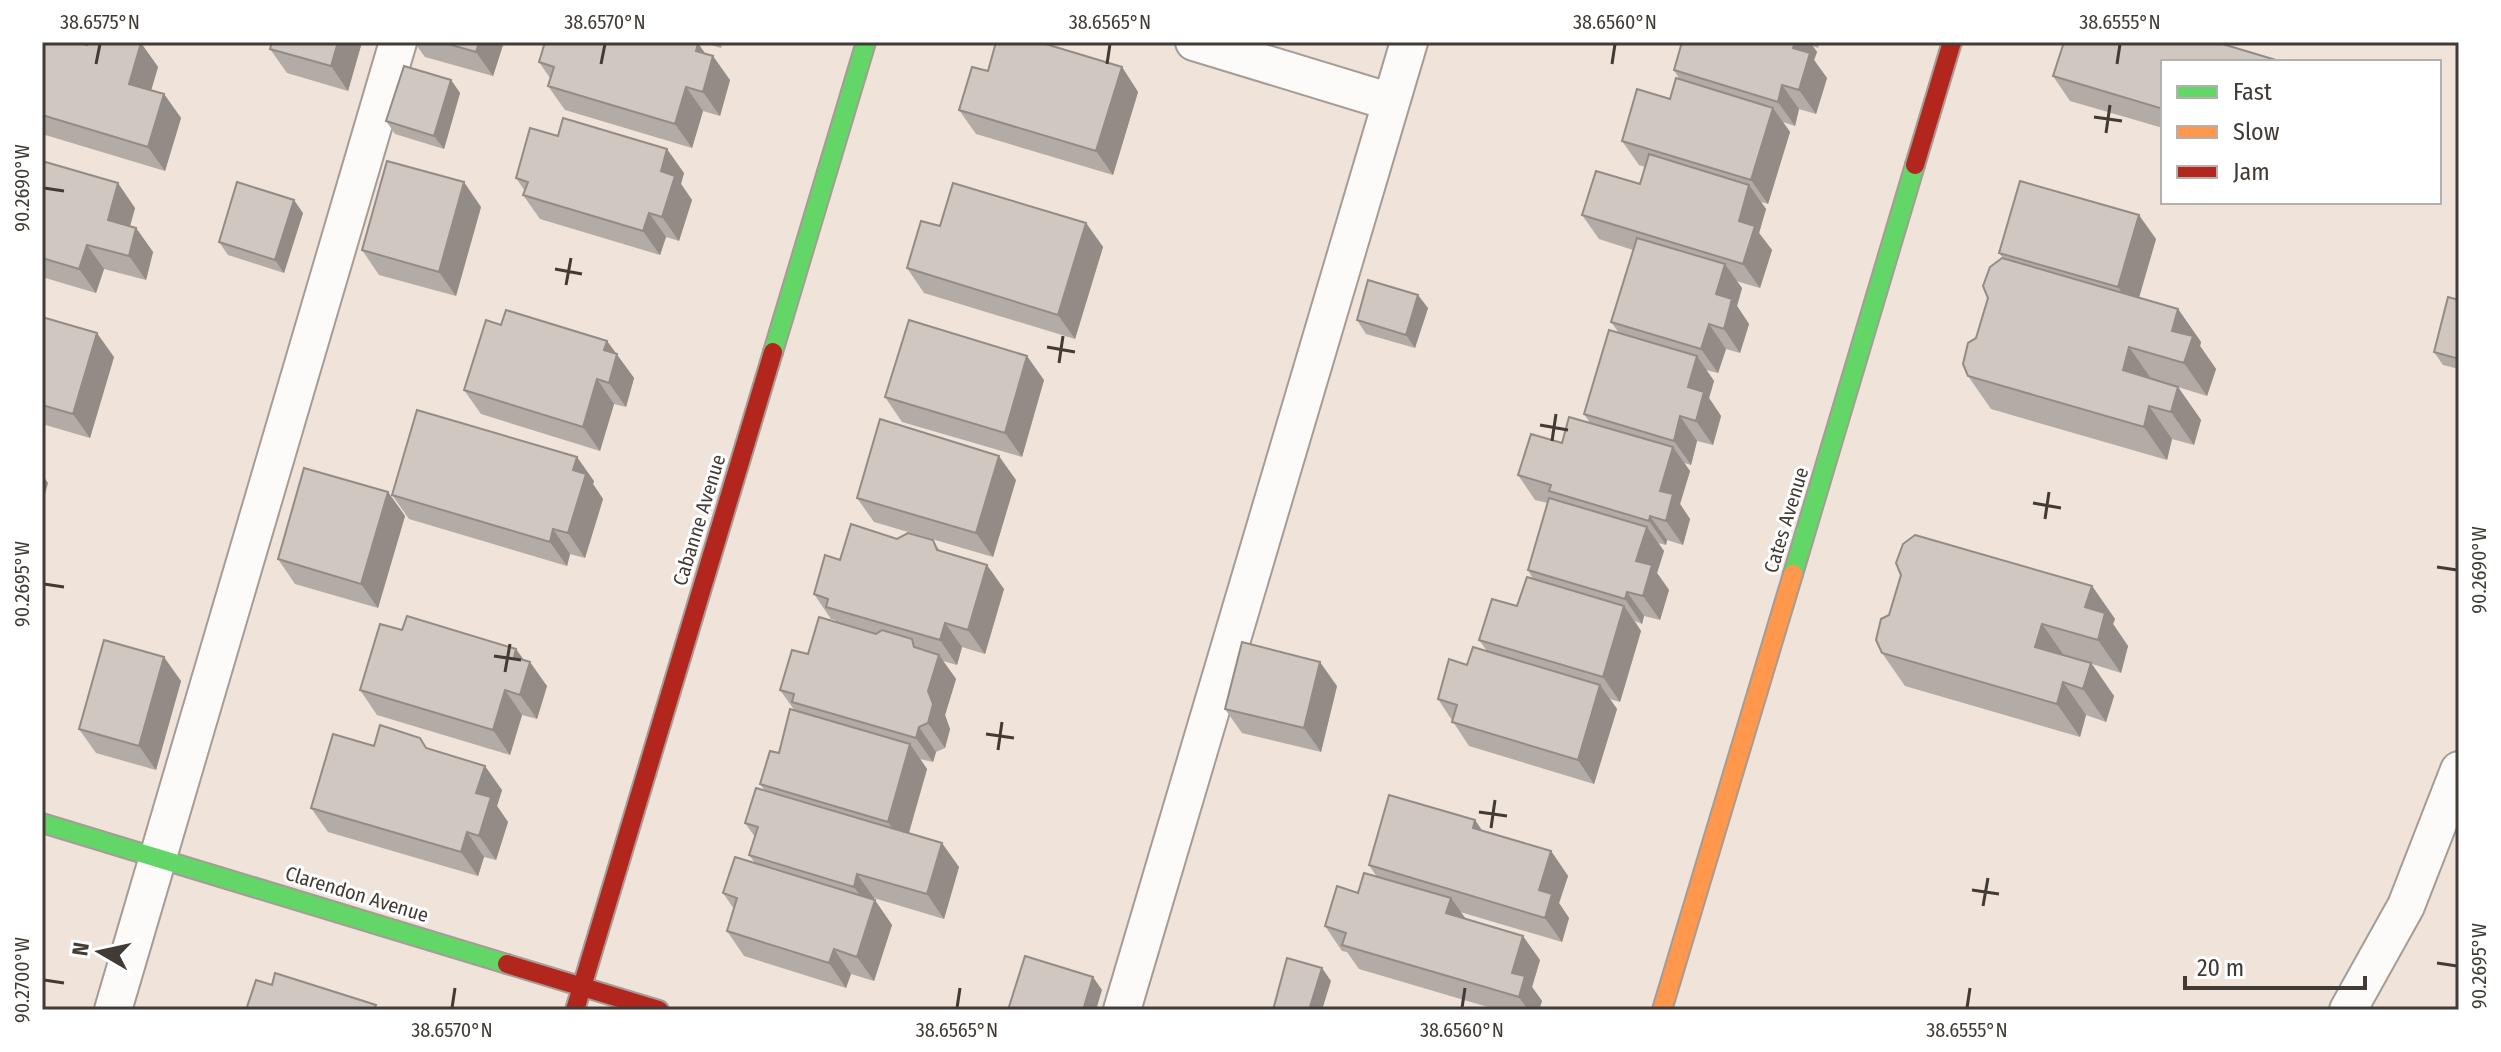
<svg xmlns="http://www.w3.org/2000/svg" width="2501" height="1052" font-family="'Fira Sans Condensed',sans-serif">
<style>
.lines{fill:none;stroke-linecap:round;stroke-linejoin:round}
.lane-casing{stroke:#a59c95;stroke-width:40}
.fast-casing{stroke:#a59c95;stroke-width:22}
.slow-casing{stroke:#a59c95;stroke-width:22}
.jam-casing{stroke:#a59c95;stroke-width:22}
.lane{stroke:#fdfbf9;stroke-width:36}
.fast{stroke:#63d668;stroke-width:18}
.slow{stroke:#ff974d;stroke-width:18}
.jam{stroke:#b3261e;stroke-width:18}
.wall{fill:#b3aba5}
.shaded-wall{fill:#928b86}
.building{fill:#d0c7c0;stroke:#928b86;stroke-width:2}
.ticks{fill:none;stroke:#423a34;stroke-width:3}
.labels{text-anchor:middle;stroke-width:6;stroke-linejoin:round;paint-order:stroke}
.street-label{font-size:20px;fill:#423a34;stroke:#fff}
.neatline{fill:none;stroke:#423a34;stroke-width:3}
.ticks-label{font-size:20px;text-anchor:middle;fill:#423a34}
</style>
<rect width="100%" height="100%" fill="#efe3da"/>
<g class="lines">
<defs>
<path id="lane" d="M1194,42L1391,102
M113,1010L398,42
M1122,1010L1409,42
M2348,1010L2406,906L2459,770"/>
<path id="fast" d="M773,352L866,42
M1793,574L1915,165
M42,823L507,964"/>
<path id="slow" d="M1662,1010L1793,574"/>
<path id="jam" d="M1915,165L1952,42
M507,964L659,1010
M575,1010L773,352"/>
</defs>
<!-- lane casing -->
<use href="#lane" class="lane-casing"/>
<!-- fast casing -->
<use href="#fast" class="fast-casing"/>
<!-- slow casing -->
<use href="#slow" class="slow-casing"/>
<!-- jam casing -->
<use href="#jam" class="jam-casing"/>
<!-- lane -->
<use href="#lane" class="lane"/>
<!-- fast -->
<use href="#fast" class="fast"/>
<!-- slow -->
<use href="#slow" class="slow"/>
<!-- jam -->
<use href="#jam" class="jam"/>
</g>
<!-- wall -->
<path class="wall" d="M42,42L87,45L141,43L158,67L151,90L164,94L181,118L165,171L42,134Z
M272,42H362L348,91L287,73L270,49Z
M414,42H504L493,76L425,57Z
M700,42H723L721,48Z
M1682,42H1820L1818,48L1813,46L1817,52L1814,60L1827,78L1816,114L1799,109L1795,126L1783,122L1790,132L1768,204L1761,202L1766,209L1759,233L1772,250L1760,288L1736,281L1742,288L1737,306L1749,324L1740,353L1726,349L1718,373L1706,370L1714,381L1709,398L1721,416L1713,445L1697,441L1691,465L1684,463L1690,471L1680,504L1690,519L1683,545L1667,540L1666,545L1658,543L1664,551L1657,573L1669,590L1660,620L1644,616L1642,624L1635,621L1641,631L1620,702L1610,699L1617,709L1594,784L1469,746L1438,699L1467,665L1487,651L1479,640L1517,606L1533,579L1528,570L1548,503L1535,500L1518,475L1590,423L1584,414L1619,333L1611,322L1633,250L1599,239L1582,215L1640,184L1645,167L1639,165L1622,141L1670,99L1680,80L1674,70Z
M2064,42H2216L2276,60L2278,62H2163V128L2070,101L2053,76Z
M705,53L730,80L720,116L703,111L692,148L565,110L548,86L550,78L539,62Z
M1122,67L1138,92L1113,175L976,134L959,110L988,71Z
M451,80L460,93L444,149L395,134L386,121Z
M42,161L135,208L130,226L136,228L153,252L146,280L104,269L96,293L42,277Z
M684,173L681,184L692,200L679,241L666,237L660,255L540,219L523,195L525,191L516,178Z
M481,207L456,296L379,275L362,250Z
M303,213L284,273L228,255L219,242Z
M1086,223L1103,247L1075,339L924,293L907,268L940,226Z
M2156,239L2139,298L2178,309L2201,342L2200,346L2216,369L2207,396L2178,387L2201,420L2194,445L2172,439L2167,460L1991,409L1968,376L1976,338L2003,258L1999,253Z
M2459,300V369L2443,365L2434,352Z
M1428,308L1415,348L1366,334L1357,320Z
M42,317L114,357L90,438L42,424Z
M501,325L607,341L634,378L626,407L614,404L600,451L481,414L464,390Z
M1044,380L1022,457L902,422L885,397Z
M1016,480L993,557L874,522L857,498Z
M594,481L593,484L603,499L585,558L570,554L567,566L409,519L392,495Z
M388,492L405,516L378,608L295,584L278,559Z
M897,539L933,540L940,551L1004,589L985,654L962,647L957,665L943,661L956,679L945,715L950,729L945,748L936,752L933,762L920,759L927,769L909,833L959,867L944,919L874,898V900L892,925L874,981L851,974L846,988L744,956L727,931L734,909L723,893L755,863L749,855L755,837L745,823L765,791L760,784L779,753L795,711L780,690L808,654L837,623L835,620L831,619L814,594Z
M2092,586L2115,619L2113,624L2128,646L2121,673L2092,664L2114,696L2106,722L2086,715L2080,737L1905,686L1882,653Z
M402,630L524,660L547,686L537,719L522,715L510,755L377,715L360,690Z
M181,681L156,770L96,753L79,729Z
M1337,686L1321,752L1242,733L1225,709Z
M374,746L427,748L502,790L497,806L508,822L496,860L484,857L478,876L328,832L311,808Z
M1475,820L1482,831L1551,851L1568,876L1559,903L1569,918L1562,942L1460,912L1465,919L1540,960L1532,987L1542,1001L1539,1010H1498L1359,969L1347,952L1342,951L1325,926L1358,893L1377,877L1369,865Z"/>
<!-- shaded-wall -->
<path class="shaded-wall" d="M338,42H362L348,91L331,66Z
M479,42H504L493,76L476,52Z
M1795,42H1810L1817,52L1814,60L1827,78L1816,114L1799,90L1793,48Z
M141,43L158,67L146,108L129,84Z
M698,43L711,62L713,56L730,80L720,116L703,92L696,51Z
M1122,67L1138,92L1113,175L1096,151Z
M451,80L460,93L444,149L434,136Z
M1782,85L1799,109L1795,126L1778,102Z
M686,87L703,111L692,148L675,124Z
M164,94L181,118L165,171L148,147Z
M1773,108L1790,132L1768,204L1751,180Z
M667,149L684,173L681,184L692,200L679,241L662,217L661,171Z
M464,182L481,207L456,296L439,272Z
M118,183L135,208L125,244L108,220Z
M1749,185L1766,209L1759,233L1772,250L1760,288L1743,264L1739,221Z
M294,200L303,213L284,273L275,260Z
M649,213L666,237L660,255L643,231Z
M2139,215L2156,239L2135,311L2118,287Z
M1086,223L1103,247L1075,339L1058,315Z
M136,228L153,252L146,280L129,256Z
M87,245L104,269L96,293L79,269Z
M1725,264L1742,288L1737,306L1749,324L1740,353L1724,329L1716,294Z
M1418,295L1428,308L1415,348L1406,335Z
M2178,309L2201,342L2200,346L2216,369L2207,396L2184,363L2172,331Z
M1709,324L1726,349L1718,373L1701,349Z
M97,333L114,357L90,438L73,414Z
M607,341L634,378L626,407L609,383L604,350Z
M2129,347L2152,380L2123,370Z
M1027,356L1044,380L1022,457L1005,433Z
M1697,356L1714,381L1709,398L1721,416L1713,445L1696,421L1688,387Z
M597,379L614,404L600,451L583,427Z
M2178,387L2201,420L2194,445L2171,412Z
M2149,406L2172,439L2167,460L2144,427Z
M1680,416L1697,441L1691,465L1674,441Z
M1673,447L1690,471L1680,504L1690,519L1683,545L1666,521L1660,491Z
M999,456L1016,480L993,557L976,533Z
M577,457L594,481L593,484L603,499L585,558L568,533L573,470Z
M42,474L48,483L42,505Z
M388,492L405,516L378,608L361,584Z
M1650,516L1667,540L1666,545L1649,521Z
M1647,527L1664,551L1657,573L1669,590L1660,620L1643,596L1636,561Z
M553,529L570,554L567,566L550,542Z
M987,565L1004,589L985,654L968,630Z
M2092,586L2115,619L2113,624L2128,646L2121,673L2098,640L2085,607Z
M1627,592L1644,616L1642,624L1625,599Z
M1624,606L1641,631L1620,702L1603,677Z
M945,623L962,647L957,665L940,640Z
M2042,624L2065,657L2035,647Z
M516,649L529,667L530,662L547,686L537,719L520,695L514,657Z
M939,655L956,679L945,715L950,729L945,748L928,723V691Z
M164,657L181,681L156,770L139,746Z
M1320,662L1337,686L1321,752L1304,728Z
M2091,663L2114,696L2106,722L2083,689Z
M2063,682L2086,715L2080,737L2057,704Z
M1600,685L1617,709L1594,784L1578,760Z
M505,690L522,715L510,755L493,730Z
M919,727L936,752L933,762L916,738Z
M910,744L927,769L905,846L888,822Z
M485,766L502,790L497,806L508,822L496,860L479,836L476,793Z
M1475,820L1492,845L1473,828Z
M467,832L484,857L478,876L461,852Z
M942,843L959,867L944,919L927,894Z
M1551,851L1568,876L1559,903L1569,918L1562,942L1545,918L1539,890Z
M857,874L874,898L871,911L854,887Z
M1451,898L1468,922L1446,913Z
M875,900L892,925L874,981L857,957Z
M1523,936L1540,960L1532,987L1542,1001L1539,1010H1528L1519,997L1512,973Z
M834,949L851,974L846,988L829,963Z
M1322,968L1331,981L1322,1010H1309Z
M1093,977L1102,990L1096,1010H1083Z"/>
<!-- building -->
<path class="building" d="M42,42H76L87,45V42L141,43L129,84L164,94L148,147L42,115Z
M272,42H338L331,66L270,49Z
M441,42H479L476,52Z
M545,42H695L698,43L696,51L713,56L703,92L686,87L675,124L548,86L554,67L539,62Z
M996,42H1039L1122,67L1096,151L959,110L972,67L988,71Z
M1682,42H1795L1793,48L1810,53L1799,90L1782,85L1778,102L1674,70Z
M2064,42H2216L2276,60V62H2163V109L2053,76Z
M404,66L451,80L434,136L386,121Z
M1676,78L1773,108L1751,180L1622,141L1637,89L1670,99Z
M563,118L667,149L661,171L675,176L662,217L649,213L643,231L523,195L528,182L516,178L530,128L558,136Z
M1649,154L1749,185L1739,221L1755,226L1743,264L1582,215L1596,171L1640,184Z
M42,161L118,183L108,220L136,228L129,256L87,245L79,269L42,258Z
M387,161L464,182L439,272L362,250Z
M2020,181L2139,215L2118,287L1999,253Z
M237,182L294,200L275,260L219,242Z
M953,183L1086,223L1058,315L907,268L921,221L940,226Z
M1637,238L1725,264L1716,294L1732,299L1724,329L1709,324L1701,349L1611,322Z
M2002,258L2178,309L2172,331L2193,336L2184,363L2129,347L2123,370L2178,387L2171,412L2149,406L2144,427L1968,376L1963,364L1968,343L1976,338L1988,298L1983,286L1990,267Z
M1368,280L1418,295L1406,335L1357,320Z
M2448,297L2459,300V359L2434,352Z
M506,310L607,341L604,350L617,354L609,383L597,379L583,427L464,390L486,320L501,325Z
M42,317L97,333L73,414L42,405Z
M909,320L1027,356L1005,433L885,397Z
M1609,330L1697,356L1688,387L1704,392L1696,421L1680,416L1674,441L1584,414Z
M417,410L577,457L573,470L586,474L568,533L553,529L550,542L392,495Z
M1569,417L1673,447L1660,491L1673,494L1666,521L1650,516L1649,521L1549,491L1551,485L1518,475L1531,434L1562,443Z
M880,419L999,456L976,533L857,498Z
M304,468L388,492L361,584L278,559Z
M1549,498L1647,527L1636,561L1652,565L1643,596L1627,592L1625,599L1528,570Z
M851,524L897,539L908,533L933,540L937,550L987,565L968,630L945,623L940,640L826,607L828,599L814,594L825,555L840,560Z
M1915,535L2092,586L2085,607L2105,613L2098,640L2042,624L2035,647L2091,663L2083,689L2063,682L2057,704L1882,653L1876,640L1881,619L1889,615L1901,575L1896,563L1903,544Z
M1527,577L1624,606L1603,677L1479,640L1492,599L1517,606Z
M407,616L516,649L514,657L530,662L520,695L505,690L493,730L360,690L380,624L402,630Z
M819,617L876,634L882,630L912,639L914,647L939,655L928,691L933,704L928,723L919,727L916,738L792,702L794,694L780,690L792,650L808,654Z
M104,640L164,657L139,746L79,729Z
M1242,642L1320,662L1304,728L1225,709Z
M1473,647L1600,685L1578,760L1452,722L1457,705L1438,699L1449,659L1467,665Z
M790,709L910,744L888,822L760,784L770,751L779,753Z
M380,725L420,738L426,748L485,766L476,793L491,797L479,836L467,832L461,852L311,808L333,734L374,746Z
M756,788L942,843L927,894L857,874L854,887L749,855L758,827L745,823Z
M1389,795L1475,820L1473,828L1551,851L1539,890L1552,894L1545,918L1369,865Z
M735,857L875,900L857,957L834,949L829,963L727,931L737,898L723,893Z
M1364,873L1451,898L1446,913L1523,936L1512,973L1525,976L1519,997L1342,945L1346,933L1325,926L1337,886L1358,893Z
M1025,956L1093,977L1083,1010H1008Z
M1287,958L1322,968L1309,1010H1273Z
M275,973L376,1005L374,1010H246L256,980L272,985Z"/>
<!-- ticks -->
<path class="ticks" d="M96,64L100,44M601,64L605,44M1107,64L1110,44M1612,64L1615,44M2117,64L2120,44M2094,117L2122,121M2106,133L2110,105M44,188L64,191M555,269L582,274M566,285L571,258M1047,347L1075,352M1059,363L1063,336M1540,425L1568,430M1552,441L1556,414M2033,503L2061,508M2045,519L2049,492M2437,567L2457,570M44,584L64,587M494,656L521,660M505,672L510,644M986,734L1014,738M998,750L1002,722M1479,812L1507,816M1491,828L1495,800M1972,890L1999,894M1983,906L1988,878M2437,963L2457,966M44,980L64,983M452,1008L455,988M957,1008L960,988M1462,1008L1465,988M1967,1008L1970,988"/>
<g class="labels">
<!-- street labels -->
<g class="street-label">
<text transform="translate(699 520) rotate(-73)" y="7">Cabanne Avenue</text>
<text transform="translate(1786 520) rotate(-73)" y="7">Cates Avenue</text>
<text transform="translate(357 894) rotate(17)" y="7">Clarendon Avenue</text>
</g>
</g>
<!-- border -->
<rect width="2501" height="1052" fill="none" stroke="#ffffff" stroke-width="88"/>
<!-- legend -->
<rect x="2161" y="60" width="280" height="144" fill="#ffffff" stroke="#b3b0ae" stroke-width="2"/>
<rect x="2177" y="86" width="40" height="12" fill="#63d668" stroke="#b3b0ae" stroke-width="2"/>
<text x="2233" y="100" font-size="24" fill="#423a34">Fast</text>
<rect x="2177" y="126" width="40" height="12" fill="#ff974d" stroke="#b3b0ae" stroke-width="2"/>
<text x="2233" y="140" font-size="24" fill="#423a34">Slow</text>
<rect x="2177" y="166" width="40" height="12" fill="#b3261e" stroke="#b3b0ae" stroke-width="2"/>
<text x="2233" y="180" font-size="24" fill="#423a34">Jam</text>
<!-- north arrow -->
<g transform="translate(100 952) rotate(279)" stroke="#ffffff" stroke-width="6" paint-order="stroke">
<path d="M0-6L14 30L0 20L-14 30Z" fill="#423a34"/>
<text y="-12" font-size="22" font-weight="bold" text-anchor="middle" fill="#423a34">N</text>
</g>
<!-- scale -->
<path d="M2185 976v12h180v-12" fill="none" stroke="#423a34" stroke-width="4"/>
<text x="2197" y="976" font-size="24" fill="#423a34" stroke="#ffffff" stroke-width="6" paint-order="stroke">20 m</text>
<rect x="44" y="44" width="2413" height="964" class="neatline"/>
<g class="ticks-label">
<text x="100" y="29">38.6575°N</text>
<text x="605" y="29">38.6570°N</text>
<text x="1110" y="29">38.6565°N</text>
<text x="1615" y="29">38.6560°N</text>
<text x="2120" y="29">38.6555°N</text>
<text transform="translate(22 188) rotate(-90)" y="7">90.2690°W</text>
<text transform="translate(2479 570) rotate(-90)" y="7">90.2690°W</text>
<text transform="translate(22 584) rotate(-90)" y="7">90.2695°W</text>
<text transform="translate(2479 966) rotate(-90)" y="7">90.2695°W</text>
<text transform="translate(22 980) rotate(-90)" y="7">90.2700°W</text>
<text x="452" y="1037">38.6570°N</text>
<text x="957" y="1037">38.6565°N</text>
<text x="1462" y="1037">38.6560°N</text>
<text x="1967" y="1037">38.6555°N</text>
</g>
</svg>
